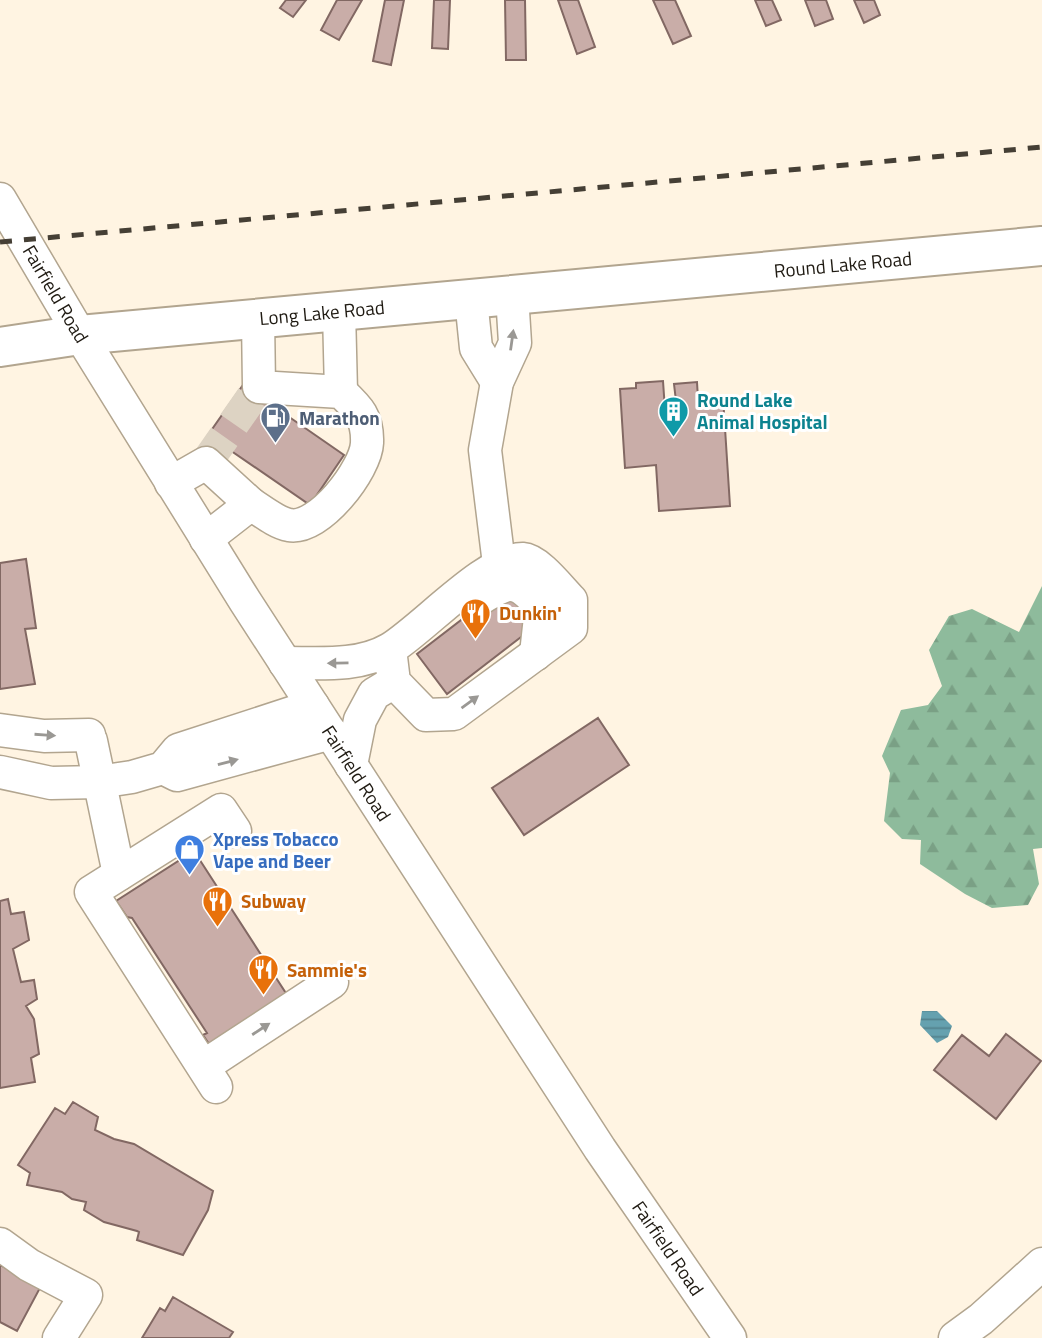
<svg xmlns="http://www.w3.org/2000/svg" width="1042" height="1338" font-family="'Titillium Web',sans-serif">
<style>
.forest{fill:url(#forest-firs)}
.water{fill:url(#water-rules)}
.building{fill:#c9ada8;stroke:#826863;stroke-width:2}
.lines{fill:none;stroke-linecap:round;stroke-linejoin:round}
.minor-tunnel{stroke:#ddd3c3;stroke-width:32;stroke-dasharray:32 16;stroke-linecap:butt}
.minor-casing{stroke:#b2a58f;stroke-width:35}
.major-casing{stroke:#b2a58f;stroke-width:42}
.minor{stroke:#fff;stroke-width:32}
.major{stroke:#fff;stroke-width:38}
.rail{stroke:#453f35;stroke-width:5;stroke-dasharray:12 12;stroke-linecap:butt}
.oneway{fill:#9a9894}
.labels{text-anchor:middle;stroke-width:6;stroke-linejoin:round;paint-order:stroke}
.street-label{font-size:19px;fill:#1f1a12;stroke:#fff}
.culture-label{font-size:19px;font-weight:bold;fill:#0d838f;stroke:#fff;text-anchor:start}
.service-label{font-size:19px;font-weight:bold;fill:#4e5e75;stroke:#fff;text-anchor:start}
.food-label{font-size:19px;font-weight:bold;fill:#c56008;stroke:#fff;text-anchor:start}
.shop-label{font-size:19px;font-weight:bold;fill:#366cbe;stroke:#fff;text-anchor:start}
</style>
<defs>
<pattern id="forest-firs" width="22" height="20" patternUnits="userSpaceOnUse" patternTransform="scale(1.75)"><rect width="22" height="20" fill="#8ebb9c"/><path d="M5 1l3.5 6h-7zM16 11l3.5 6h-7z" fill="#7aa085"/></pattern>
<pattern id="water-rules" width="6" height="5" patternUnits="userSpaceOnUse" patternTransform="scale(1.75)"><rect width="6" height="5" fill="#65a1af"/><path d="M0 2.5h6" fill="none" stroke="#53828d"/></pattern>
</defs>
<rect width="100%" height="100%" fill="#fff4e2"/>
<!-- forest -->
<path class="forest" d="M1042,586V848L1033,849L1039,884L1028,905L992,908L965,894L920,864L921,840L902,839L884,821L890,773L882,756L901,710L928,705L942,686L929,650L949,616L972,609L1019,632Z"/>
<!-- water -->
<path class="water" d="M922,1011H937L952,1026L948,1037L937,1043L920,1025Z"/>
<!-- building -->
<path class="building" d="M286,0H306L293,17L280,8Z
M337,0H362L339,40L321,30Z
M385,0H404L391,65L373,61Z
M434,0H450L448,49L432,48Z
M505,0H525L526,60H506Z
M558,0H578L595,47L577,54Z
M653,0H675L691,36L673,44Z
M755,0H772L781,20L766,26Z
M805,0H826L833,19L815,26Z
M854,0H874L880,15L864,23Z
M663,381L665,410H668L667,401H676L674,384L697,382L698,399L723,397L730,506L659,511L656,465L625,468L620,389L636,388V383Z
M243,385L344,455L310,505L208,435Z
M26,559L36,628L25,629L35,684L0,689V563Z
M504,587L534,627L447,694L417,654Z
M598,718L629,765L524,835L492,788Z
M194,851L291,1001L211,1047L203,1035L207,1033L132,918L127,917L116,901Z
M8,899L11,914L24,912L29,940L13,949L21,982L34,980L37,999L26,1006L34,1019L39,1054L31,1058L35,1082L0,1088V901Z
M1006,1034L1041,1061L996,1119L934,1070L962,1035L989,1056Z
M73,1102L98,1117L95,1130L114,1139L134,1144L213,1191L208,1210L183,1255L137,1240L139,1232L137,1231L104,1222L84,1210L86,1202L72,1199L62,1192L27,1185L30,1173L18,1165L55,1108L65,1114Z
M0,1265L41,1286L17,1331L0,1322Z
M173,1297L233,1332L229,1338H142L160,1308L165,1311Z"/>
<g class="lines">
<!-- minor-tunnel -->
<path class="minor-tunnel" d="M206,463L259,387"/>
<defs>
<g id="minor">
<path id="s1" d="M0,199L80,335L245,601L600,1149L730,1338"/>
<path d="M471,299L476,348L497,382"/>
<path d="M339,311L341,392"/>
<path d="M171,483L206,463L251,504"/>
<path d="M206,539L251,504C262,511 277,523 289,525C319,531 366,469 367,443C368,417 358,408 341,392L259,387L258,318"/>
<path d="M499,564L485,450L497,382L515,343L512,295"/>
<path d="M475,602C506,582 515,575 541,608L536,654"/>
<path d="M285,663C320,663 359,667 390,649C423,629 487,558 523,559C538,560 560,589 571,600V628L454,714L426,715L394,682L390,649"/>
<path d="M0,730L44,736L89,735"/>
<path d="M91,741L119,874"/>
<path d="M351,765L360,720L374,694L394,682"/>
<path d="M163,768L177,775L331,733"/>
<path d="M0,772L51,783L99,782L132,777L163,768L178,750L313,706"/>
<path d="M204,1066L332,982"/>
<path d="M216,1087L91,892L221,810L235,831"/>
<path d="M0,1244L29,1265L86,1295L59,1338"/>
<path d="M955,1338L981,1319L1042,1264"/>
</g>
<g id="major">
<path id="s2" d="M0,347L80,335L1042,246"/>
</g>
</defs>
<!-- minor casing -->
<use href="#minor" class="minor-casing"/>
<!-- major casing -->
<use href="#major" class="major-casing"/>
<!-- minor -->
<use href="#minor" class="minor"/>
<!-- major -->
<use href="#major" class="major"/>
<!-- rail -->
<path class="rail" d="M0,242L1042,147"/>
</g>
<!-- one-way arrows -->
<defs><path id="oneway-solid" d="M-6-.8H1V-3.2L6.5 0L1 3.2V.8H-6Z" transform="scale(1.75)"/></defs>
<g class="oneway">
<use href="#oneway-solid" transform="translate(512 340) rotate(-82)"/>
<use href="#oneway-solid" transform="translate(338 663) rotate(179)"/>
<use href="#oneway-solid" transform="translate(470 702) rotate(-36)"/>
<use href="#oneway-solid" transform="translate(45 735) rotate(4)"/>
<use href="#oneway-solid" transform="translate(228 762) rotate(-15)"/>
<use href="#oneway-solid" transform="translate(261 1029) rotate(-33)"/>
</g>
<!-- icons -->
<defs>
<symbol id="building-pin" viewBox="-11 -11 22 30"><path d="M0 17L-7.5 6A9.5 9.5 0 1 1 7.5 6Z" fill="#0f9aa8" stroke="#fff"/><path d="M-4-6H4V6H1V3H-1V6H-4ZM-2.5-4.3h1.7v1.8h-1.7ZM.8-4.3h1.7v1.8H.8ZM-2.5-1h1.7V.8h-1.7ZM.8-1h1.7V.8H.8Z" fill="#fff"/></symbol>
<symbol id="fuel-pin" viewBox="-11 -11 22 30"><path d="M0 17L-7.5 6A9.5 9.5 0 1 1 7.5 6Z" fill="#5c6f8a" stroke="#fff"/><path d="M-5.5-6h7V0h2V4h1.3V-2.5L3-4.5l.8-.8L6-3V5H2.5V1h-1V6h-7ZM-4.2-4.7v3.2H.2V-4.7Z" fill="#fff"/></symbol>
<symbol id="restaurant-pin" viewBox="-11 -11 22 30"><path d="M0 17L-7.5 6A9.5 9.5 0 1 1 7.5 6Z" fill="#e8710a" stroke="#fff"/><path d="M-5-6h1v4h1v-4h1v4h1v-4h1v5L-1.5 .5V6h-2V.5L-5-1ZM5-6V6H3V1.5H1.5Q1.5-4 5-6Z" fill="#fff"/></symbol>
<symbol id="shop-pin" viewBox="-11 -11 22 30"><path d="M0 17L-7.5 6A9.5 9.5 0 1 1 7.5 6Z" fill="#3f7fe0" stroke="#fff"/><path d="M-5-2.5h2.3a2.7 3.5 0 0 1 5.4 0H5L5.5 6h-11ZM-1.5-2.5h3a1.5 2.3 0 0 0-3 0Z" fill="#fff"/></symbol>
</defs>
<g fill-rule="evenodd">
<use href="#building-pin" x="656" y="394" width="35" height="47"/>
<use href="#fuel-pin" x="258" y="400" width="35" height="47"/>
<use href="#restaurant-pin" x="458" y="596" width="35" height="47"/>
<use href="#shop-pin" x="172" y="832" width="35" height="47"/>
<use href="#restaurant-pin" x="200" y="884" width="35" height="47"/>
<use href="#restaurant-pin" x="246" y="952" width="35" height="47"/>
</g>
<g class="labels">
<!-- street labels -->
<g class="street-label">
<text dy="7" stroke="none"><textPath href="#s2" startOffset="847">Round Lake Road</textPath></text>
<text dy="7" stroke="none"><textPath href="#s1" startOffset="110">Fairfield Road</textPath></text>
<text dy="7" stroke="none"><textPath href="#s2" startOffset="324">Long Lake Road</textPath></text>
<text dy="7" stroke="none"><textPath href="#s1" startOffset="676">Fairfield Road</textPath></text>
<text dy="7" stroke="none"><textPath href="#s1" startOffset="1244">Fairfield Road</textPath></text>
</g>
<!-- culture labels -->
<g class="culture-label">
<text x="697" y="407">Round Lake<tspan x="697" dy="22">Animal Hospital</tspan></text>
</g>
<!-- service labels -->
<g class="service-label">
<text x="299" y="425">Marathon</text>
</g>
<!-- food labels -->
<g class="food-label">
<text x="499" y="620">Dunkin'</text>
<text x="241" y="908">Subway</text>
<text x="287" y="977">Sammie's</text>
</g>
<!-- shop labels -->
<g class="shop-label">
<text x="213" y="846">Xpress Tobacco<tspan x="213" dy="22">Vape and Beer</tspan></text>
</g>
</g>
</svg>
